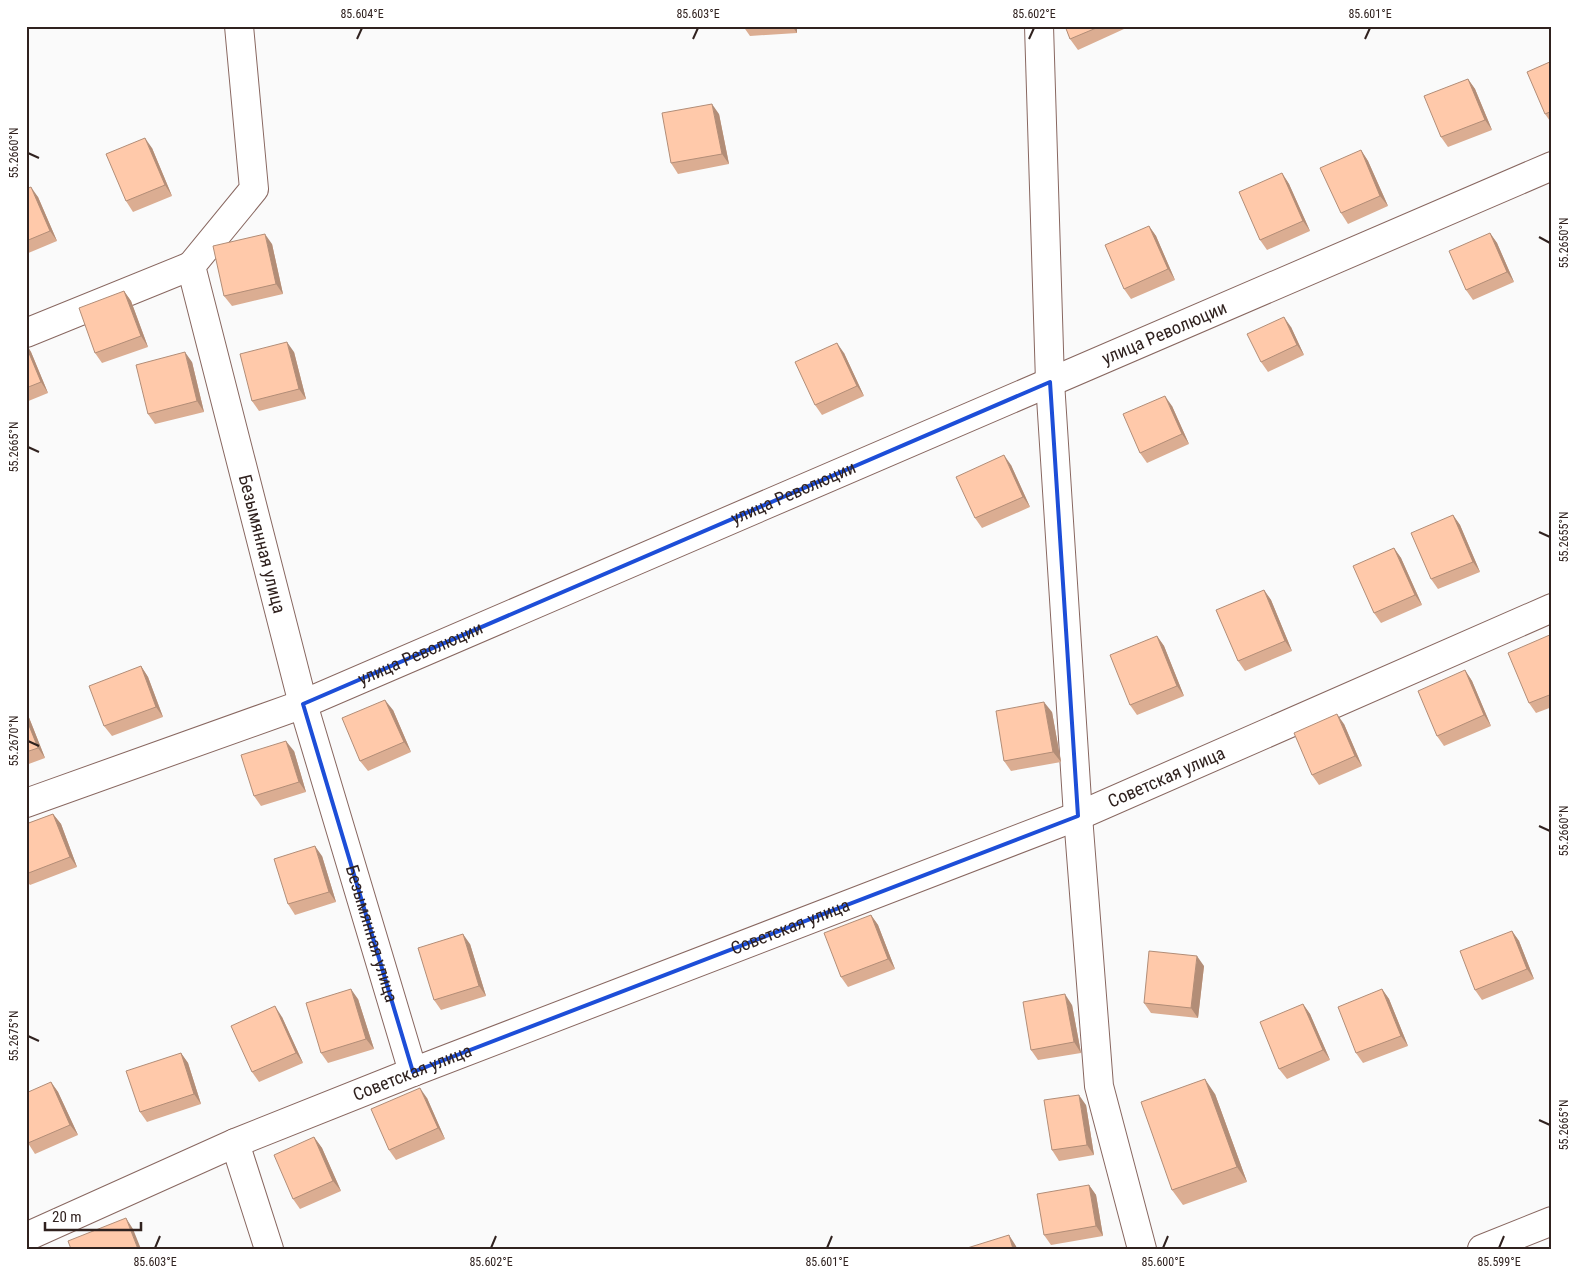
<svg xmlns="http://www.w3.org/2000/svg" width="1578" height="1275" font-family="'Roboto Condensed',sans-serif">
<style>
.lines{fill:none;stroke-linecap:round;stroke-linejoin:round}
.minor-casing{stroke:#886760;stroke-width:30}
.tertiary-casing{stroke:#886760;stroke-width:30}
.minor{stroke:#fff;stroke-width:28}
.tertiary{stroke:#fff;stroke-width:28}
.wall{fill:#dbad92}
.shaded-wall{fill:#b28d77}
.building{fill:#ffc9aa;stroke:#b28d77}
.marked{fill:none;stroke:#1d4ed8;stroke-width:4;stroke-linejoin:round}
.ticks{fill:none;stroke:#30221f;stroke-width:2}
.labels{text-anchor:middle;stroke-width:4.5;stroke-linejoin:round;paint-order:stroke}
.street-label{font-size:18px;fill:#30221f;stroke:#fff}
.neatline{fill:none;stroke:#30221f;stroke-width:2}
.ticks-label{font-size:12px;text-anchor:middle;fill:#30221f}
</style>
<rect width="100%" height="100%" fill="#fafafa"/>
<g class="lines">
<defs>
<g id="minor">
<path id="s1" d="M239,26L254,189L191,266L303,704L413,1072"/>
<path d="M1039,26L1050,382L1078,816L1099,1086L1142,1249"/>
<path d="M26,333L191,266"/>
<path d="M235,1143L269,1249"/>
<path id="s2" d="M26,1237L235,1143L413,1072L1078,816L1552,608"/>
<path d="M1482,1249L1552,1221"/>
</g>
<g id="tertiary">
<path id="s3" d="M26,803L303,704L1552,166"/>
</g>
</defs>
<!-- minor casing -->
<use href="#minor" class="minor-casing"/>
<!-- tertiary casing -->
<use href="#tertiary" class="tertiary-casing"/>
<!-- minor -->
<use href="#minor" class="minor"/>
<!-- tertiary -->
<use href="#tertiary" class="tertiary"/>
</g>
<!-- wall -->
<path class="wall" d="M743,26H797V33L750,36Z
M1065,26H1123L1124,29L1078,50L1070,39Z
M1552,61V124L1545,114Z
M1468,79L1475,89L1492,130L1448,147L1441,137Z
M719,114L729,164L678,174L671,163Z
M152,148L172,196L133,212L126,201Z
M1361,150L1368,161L1388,206L1348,224L1341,213Z
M1282,173L1289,184L1310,231L1267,250L1260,240Z
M26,189L38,197L57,241L26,254Z
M1149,226L1156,236L1175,280L1131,299L1124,289Z
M1490,233L1497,243L1514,282L1473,300L1466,290Z
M272,244L283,294L232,306L224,296Z
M124,291L131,301L148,347L102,363L95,353Z
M1291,327L1304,355L1268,372L1261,362Z
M26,344L31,352L48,393L26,402Z
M294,352L306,399L259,411L252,401Z
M844,353L864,396L822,415L815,405Z
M192,362L204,412L155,424L148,414Z
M1172,406L1189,444L1147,463L1140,453Z
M1011,465L1030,507L982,528L975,518Z
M1453,515L1460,525L1480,572L1438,589L1431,579Z
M1394,548L1401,558L1422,605L1381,623L1374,613Z
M1264,590L1271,600L1292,651L1245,671L1238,661Z
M1552,634V707L1536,713L1529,703Z
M1157,636L1164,646L1184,696L1137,715L1130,705Z
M141,666L148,677L163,717L112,736L104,726Z
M1465,670L1472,681L1491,726L1444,746L1437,736Z
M393,710L411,752L368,771L360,761Z
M26,712L28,715L45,758L26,765Z
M1052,712L1061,762L1011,771L1004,761Z
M1344,724L1362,766L1319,785L1312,775Z
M294,751L306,792L261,806L254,796Z
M53,814L61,824L77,867L30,885L26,880V824Z
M322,856L336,902L295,915L288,904Z
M871,915L878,925L895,969L848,987L841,977Z
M1512,931L1519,941L1534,979L1482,1000L1475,990Z
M470,944L486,996L441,1010L434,1000Z
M1204,966L1198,1018L1151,1013L1144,1003Z
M1382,989L1389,999L1408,1046L1363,1063L1356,1053Z
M358,999L374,1049L328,1063L321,1053Z
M1303,1004L1310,1014L1330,1060L1287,1079L1279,1069Z
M1072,1005L1081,1053L1038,1060L1031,1050Z
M282,1017L303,1063L259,1082L252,1072Z
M181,1053L188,1063L201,1104L147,1122L140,1112Z
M51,1082L58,1092L78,1135L35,1154L28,1143Z
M1215,1094L1247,1182L1183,1205L1172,1190Z
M427,1098L445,1139L396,1160L389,1150Z
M1086,1105L1094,1155L1059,1161L1052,1150Z
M314,1137L322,1148L341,1191L300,1209L293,1199Z
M1089,1185L1096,1195L1103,1236L1051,1245L1044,1235Z"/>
<!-- shaded-wall -->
<path class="shaded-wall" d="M792,26H797V33Z
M1468,79L1475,89L1492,130L1485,120Z
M712,104L719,114L729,164L722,154Z
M145,138L152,148L172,196L165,185Z
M1361,150L1368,161L1388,206L1380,196Z
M1282,173L1289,184L1310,231L1303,221Z
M31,187L38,197L57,241L50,231Z
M1149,226L1156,236L1175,280L1168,269Z
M1490,233L1497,243L1514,282L1507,272Z
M265,234L272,244L283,294L276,284Z
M124,291L131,301L148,347L141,336Z
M1284,317L1291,327L1304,355L1297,345Z
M287,342L294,352L306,399L299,389Z
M837,343L844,353L864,396L857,386Z
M26,344L31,352L48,393L41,382L26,346Z
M185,352L192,362L204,412L197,401Z
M1165,396L1172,406L1189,444L1182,434Z
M1004,455L1011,465L1030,507L1023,497Z
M1453,515L1460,525L1480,572L1473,562Z
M1394,548L1401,558L1422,605L1415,595Z
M1264,590L1271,600L1292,651L1285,641Z
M1157,636L1164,646L1184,696L1177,686Z
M141,666L148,677L163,717L156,707Z
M1465,670L1472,681L1491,726L1484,715Z
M385,700L393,710L411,752L404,742Z
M1044,702L1052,712L1061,762L1053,752Z
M26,712L28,715L45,758L38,748L26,718Z
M1337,714L1344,724L1362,766L1355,756Z
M286,741L294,751L306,792L299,782Z
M53,814L61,824L77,867L70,857Z
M315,846L322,856L336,902L329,892Z
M871,915L878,925L895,969L888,959Z
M1512,931L1519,941L1534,979L1527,969Z
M463,934L470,944L486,996L479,986Z
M1197,956L1204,966L1198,1018L1191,1008Z
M351,989L358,999L374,1049L366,1039Z
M1382,989L1389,999L1408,1046L1401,1036Z
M1065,994L1072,1005L1081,1053L1074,1042Z
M1303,1004L1310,1014L1330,1060L1323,1050Z
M275,1006L282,1017L303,1063L296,1053Z
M181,1053L188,1063L201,1104L194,1094Z
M1205,1079L1215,1094L1247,1182L1237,1167Z
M51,1082L58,1092L78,1135L70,1125Z
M420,1088L427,1098L445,1139L438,1128Z
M1079,1095L1086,1105L1094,1155L1087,1145Z
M314,1137L322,1148L341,1191L333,1181Z
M1089,1185L1096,1195L1103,1236L1096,1226Z
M126,1218L133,1229L141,1249H138Z
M1009,1235L1016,1246L1017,1249H1013Z"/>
<!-- building -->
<path class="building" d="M1065,26H1101L1070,39Z
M1552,61V111L1545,114L1527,72Z
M1468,79L1485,120L1441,137L1424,96Z
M712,104L722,154L671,163L662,113Z
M145,138L165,185L126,201L106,154Z
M1361,150L1380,196L1341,213L1320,168Z
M1282,173L1303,221L1260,240L1239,192Z
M31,187L50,231L26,241V189Z
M1149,226L1168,269L1124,289L1105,245Z
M1490,233L1507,272L1466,290L1449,251Z
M265,234L276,284L224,296L213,246Z
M124,291L141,336L95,353L79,308Z
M1284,317L1297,345L1261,362L1247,334Z
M287,342L299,389L252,401L240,354Z
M837,343L857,386L815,405L795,362Z
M26,346L41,382L26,388Z
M185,352L197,401L148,414L136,365Z
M1165,396L1182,434L1140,453L1123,414Z
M1004,455L1023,497L975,518L956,477Z
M1453,515L1473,562L1431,579L1411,533Z
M1394,548L1415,595L1374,613L1353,566Z
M1264,590L1285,641L1238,661L1216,610Z
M1552,634V694L1529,703L1508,653Z
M1157,636L1177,686L1130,705L1110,655Z
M141,666L156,707L104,726L89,686Z
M1465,670L1484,715L1437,736L1418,691Z
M385,700L404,742L360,761L342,718Z
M1044,702L1053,752L1004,761L996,711Z
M1337,714L1355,756L1312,775L1294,733Z
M26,718L38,748L26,752Z
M286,741L299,782L254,796L241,755Z
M53,814L70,857L26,874V824Z
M315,846L329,892L288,904L274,859Z
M871,915L888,959L841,977L824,933Z
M1512,931L1527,969L1475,990L1460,951Z
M463,934L479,986L434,1000L418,948Z
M1149,951L1197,956L1191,1008L1144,1003Z
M351,989L366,1039L321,1053L306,1003Z
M1382,989L1401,1036L1356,1053L1338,1007Z
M1065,994L1074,1042L1031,1050L1023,1002Z
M1303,1004L1323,1050L1279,1069L1260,1022Z
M275,1006L296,1053L252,1072L231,1026Z
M181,1053L194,1094L140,1112L126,1071Z
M1205,1079L1237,1167L1172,1190L1141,1102Z
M51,1082L70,1125L28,1143L26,1140V1093Z
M420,1088L438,1128L389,1150L371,1109Z
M1079,1095L1087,1145L1052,1150L1044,1100Z
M314,1137L333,1181L293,1199L274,1155Z
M1089,1185L1096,1226L1044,1235L1037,1194Z
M126,1218L138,1249H71L68,1241Z
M1009,1235L1013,1249H964Z"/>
<!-- marked area -->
<path class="marked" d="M1050,382L1078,816L413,1072L303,704Z"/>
<!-- ticks -->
<path class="ticks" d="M357,39L362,28M693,39L698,28M1029,39L1034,28M1365,39L1370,28M28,153L39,158M1539,237L1550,243M28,447L39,452M1539,532L1550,537M28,741L39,746M1539,826L1550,831M28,1036L39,1041M1539,1120L1550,1125M155,1248L160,1236M491,1248L496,1236M827,1248L832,1236M1163,1248L1168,1236M1499,1248L1504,1236"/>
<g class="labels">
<!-- street labels -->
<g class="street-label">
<text dy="6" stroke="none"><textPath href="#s3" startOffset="1232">улица Революции</textPath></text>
<text dy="6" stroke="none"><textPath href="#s3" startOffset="828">улица Революции</textPath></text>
<text dy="6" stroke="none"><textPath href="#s1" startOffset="550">Безымянная улица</textPath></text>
<text dy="6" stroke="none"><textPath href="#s3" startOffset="422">улица Революции</textPath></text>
<text dy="6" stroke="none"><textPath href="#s2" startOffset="1230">Советская улица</textPath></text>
<text dy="6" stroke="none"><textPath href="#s2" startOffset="825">Советская улица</textPath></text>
<text dy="6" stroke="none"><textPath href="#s1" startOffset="955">Безымянная улица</textPath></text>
<text dy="6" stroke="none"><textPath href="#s2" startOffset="420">Советская улица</textPath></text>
</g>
</g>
<!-- border -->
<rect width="1578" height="1275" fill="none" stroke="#ffffff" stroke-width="55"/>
<!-- scale -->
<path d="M45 1222v8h96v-8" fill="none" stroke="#30221f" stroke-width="2.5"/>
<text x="52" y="1222" font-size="15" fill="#30221f" stroke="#ffffff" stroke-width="4" paint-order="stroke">20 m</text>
<rect x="28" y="28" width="1522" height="1220" class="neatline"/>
<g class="ticks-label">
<text x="362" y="18">85.604°E</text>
<text x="698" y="18">85.603°E</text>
<text x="1034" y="18">85.602°E</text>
<text x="1370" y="18">85.601°E</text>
<text transform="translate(14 153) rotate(-90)" y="4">55.2660°N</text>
<text transform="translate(1564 243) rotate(-90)" y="4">55.2650°N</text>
<text transform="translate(14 447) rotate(-90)" y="4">55.2665°N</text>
<text transform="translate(1564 537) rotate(-90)" y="4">55.2655°N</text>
<text transform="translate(14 741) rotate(-90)" y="4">55.2670°N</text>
<text transform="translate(1564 831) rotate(-90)" y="4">55.2660°N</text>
<text transform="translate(14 1036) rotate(-90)" y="4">55.2675°N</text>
<text transform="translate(1564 1125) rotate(-90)" y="4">55.2665°N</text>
<text x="155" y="1266">85.603°E</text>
<text x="491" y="1266">85.602°E</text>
<text x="827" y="1266">85.601°E</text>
<text x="1163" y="1266">85.600°E</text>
<text x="1499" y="1266">85.599°E</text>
</g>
</svg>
